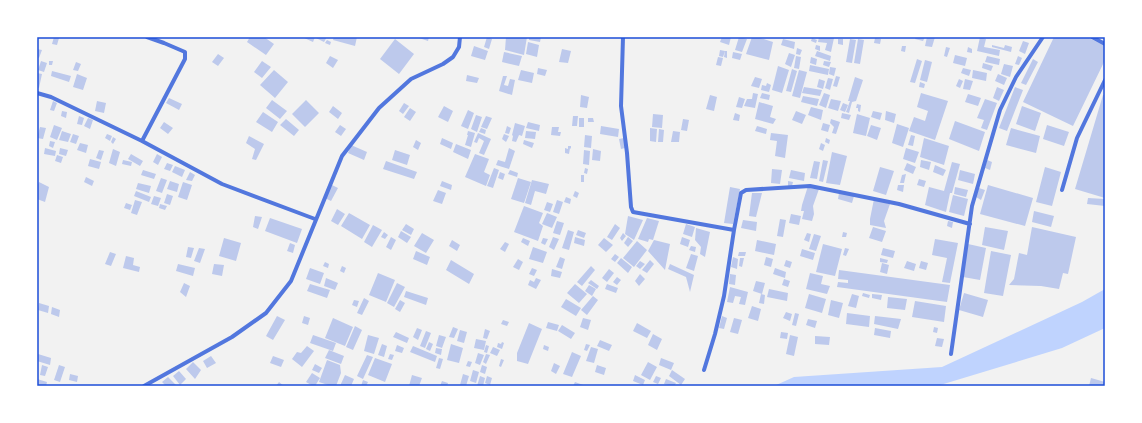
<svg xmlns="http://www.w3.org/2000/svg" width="1142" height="423" font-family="Figtree,sans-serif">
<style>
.water{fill:#bfd3fe}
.building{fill:#bdc9ec}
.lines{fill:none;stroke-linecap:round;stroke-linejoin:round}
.minor{stroke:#5277de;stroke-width:4}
.neatline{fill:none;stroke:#1d4ed8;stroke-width:1.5}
</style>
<rect width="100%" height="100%" fill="#f2f2f2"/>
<!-- water -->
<path class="water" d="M1105,289V328L1062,348L937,386H774L794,377L942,367L1082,302Z"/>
<!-- building -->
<path class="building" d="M54,37L59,38L57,45L52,44Z
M250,37H264L274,44L266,55L247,42Z
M302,37H315L313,42Z
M317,37H327L324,42L316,38Z
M334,37H357L355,46L333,40Z
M416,37H429L428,41Z
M487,37L492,39L489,49L484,47Z
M506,37H527L524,55L505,50Z
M529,37H541L540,42L529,40Z
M722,37H731L729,45L720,42Z
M739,37L747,39L742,52L735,50Z
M752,37H757L773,42L769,60L746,54Z
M819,37L834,38L831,52L825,50L827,43L818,42Z
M916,37H925L923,41L915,39Z
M927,37H935L932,47L925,46Z
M980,37L986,39L984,47L1000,50L999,56L977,51Z
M1054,37H1087L1105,46V60L1073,126L1023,102Z
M812,38L817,40L816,43L811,41Z
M875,38L881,39L880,44L874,43Z
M395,39L414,54L399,74L380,59Z
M783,39L795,42L794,49L781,45Z
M838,39H843V45L838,44Z
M850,39L856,40L852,63L846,62Z
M858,39L864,40L860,64L854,63Z
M327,40L331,42L330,45L325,43Z
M1023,41L1029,43L1025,54L1019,51Z
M528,42L539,45L537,57L526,54Z
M816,45L820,46V51L815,49Z
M992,45L1004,48L1005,45L1012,47L1011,52L992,47Z
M474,46L488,51L485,60L471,56Z
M902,46H906L905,52L901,51Z
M946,47L950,48L947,57L944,56Z
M968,47L972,49V53L967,52Z
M797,48L802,50L800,55L796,54Z
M37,49L42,50L39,58L37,57Z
M562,49L571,51L568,63L559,62Z
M720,50L725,51L723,57L719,56Z
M725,51H727V58L724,57Z
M817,51L831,56L830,61L815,56Z
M504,52L522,56L519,66L502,62Z
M733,52L742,54L740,60L732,58Z
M789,53L795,55L791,67L785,64Z
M218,54L224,58L218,66L212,62Z
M955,55L967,58L965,66L953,63Z
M330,56L338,60L333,68L326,63Z
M796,56L801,57L799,69L794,68Z
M987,56L1000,59L999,65L985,62Z
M1018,56L1022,58L1019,65L1015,64Z
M718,57L723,58L721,66L716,65Z
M811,57L817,59L816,65L810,63Z
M917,59L922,61L915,83L910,82Z
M1033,59L1038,62L1026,85L1021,83Z
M925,60L932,62L927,82L920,80Z
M41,61L47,63L44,72L38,70Z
M49,61H53L52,65H49Z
M262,61L271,67L262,78L254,72Z
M824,61L831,62L829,67L823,65Z
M76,62L81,64L78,71L73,70Z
M983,63L993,66L991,71L982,68Z
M1004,64L1013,66L1010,77L1001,74Z
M810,65L829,69L828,75L809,71Z
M778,66L789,70L782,93L772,90Z
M830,67L836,68L834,76L829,74Z
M538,68L547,70L545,76L537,74Z
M963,68L971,70L969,76L961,73Z
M792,69L797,71L791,92L786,91Z
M274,70L288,82L275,98L260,85Z
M521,70L534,73L532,83L518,80Z
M799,70L807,72L800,98L792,96Z
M973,70L987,73L986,81L972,78Z
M52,71L71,76L69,82L51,76Z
M37,73L42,74L39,88L37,87Z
M77,74L87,78L83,90L73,87Z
M998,74L1007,78L1004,85L995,81Z
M467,75L479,78L477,83L466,81Z
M503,76H507L504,85L508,86L510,79L515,80L512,95L499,91Z
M836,76L840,77L837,87L833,86Z
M755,77L762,79L759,88L751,86Z
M855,77L863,80L856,101L852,102L849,113L846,112L850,101H848Z
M828,78L833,79L830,90L825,88Z
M819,79L825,81L823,89L817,87Z
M959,79L963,81L960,88L956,86Z
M965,79L973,81L970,90L963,89Z
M920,82L925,84L924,88L919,87Z
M767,83L771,85L769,92L761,90L762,85L766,86Z
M804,87L822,90L820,96L802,93Z
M997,87L1004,90L999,101L993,98Z
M1015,87L1023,90L1007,131L999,128Z
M753,93L758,94L755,108L744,106L747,99H752Z
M762,93L770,95L769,100L760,98Z
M824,93L830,95L826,108L819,105Z
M921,93L948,101L935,140L909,131L914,117L925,121L928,111L917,107Z
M968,94L981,98L978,106L965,102Z
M581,95L589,97L587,108L580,107Z
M710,95L717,97L714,111L706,109Z
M1103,95H1105V198L1075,189Z
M803,96L819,99L817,106L801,102Z
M739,97L745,99L742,108L736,107Z
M169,98L182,104L179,110L166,103Z
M831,99L841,101L838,111L828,108Z
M985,99L997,103L987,130L981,128L984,120L977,118Z
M272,100L287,111L280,119L266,108Z
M306,100L319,113L305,127L292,114Z
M53,101L57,103L54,111L50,110Z
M97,101L106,103L104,113L95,111Z
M759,102L773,106L770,117L776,119L773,124L755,119Z
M404,103L409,106L403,114L399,111Z
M843,103L848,105L845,112L840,110Z
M857,104L861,105L860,112L858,111V108H856Z
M333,106L342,113L338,119L329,112Z
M444,106L453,111L448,122L438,117Z
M1022,106L1041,113L1035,131L1016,124Z
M811,107L823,110L821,120L808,115Z
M410,108L416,112L410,121L404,117Z
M468,110L474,113L468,129L461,126Z
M62,111L67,112L66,118L61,116Z
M796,111L806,115L802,124L792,120Z
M873,111L882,113L880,120L871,117Z
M886,111L896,114L894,123L885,120Z
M263,112L278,122L272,132L256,122Z
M735,113L740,115L739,121L733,120Z
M842,113L851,115L849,120L841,118Z
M653,114L663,115L662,128L652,127Z
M857,114L870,118L866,136L853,133Z
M476,115L482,117L477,132L471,129Z
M79,116L84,118L82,125L77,124Z
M486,116L492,118L487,129L481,127Z
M573,116H578L577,126H572Z
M88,118L93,120L90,129L84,126Z
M579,118H584V127H579Z
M588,118H593L594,122H588Z
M286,119L299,130L294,136L280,125Z
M683,119L689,120L687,131L681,130Z
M831,119L840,122L836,134L832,133L834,127L830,123Z
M955,121L985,132L979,151L949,139Z
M164,122L173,128L168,134L160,128Z
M528,122L540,125L539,131L526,128Z
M515,123L525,126L522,136L519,135L516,142L512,141L513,136L512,135Z
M823,123L830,125L828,132L821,130Z
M897,124L909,128L903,147L892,143Z
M54,125L62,128L57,140L50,137Z
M340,125L346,129L341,136L335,132Z
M871,125L881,128L877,140L867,136Z
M1047,125L1069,132L1064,146L1043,139Z
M507,126L511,128L509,134L505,133Z
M601,126L619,129L618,137L600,134Z
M757,126L767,129L766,134L755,131Z
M40,127L46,128L43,139L37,138Z
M552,127H559L558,132H561L560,136L551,135Z
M481,128L486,130L485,134L479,132Z
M650,128L657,129L656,142L650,141Z
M1011,128L1040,136L1036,153L1006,145Z
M659,129L664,130L663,142H658Z
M62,131L71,134L68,142L59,140Z
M468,131L475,133L471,147L465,145L468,135H467Z
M526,131L536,132L535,139L525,138Z
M673,131L680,132L679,142H671Z
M478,133L491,139L484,155L479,153L484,141L479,138L477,143L474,142Z
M771,133L788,135L785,158L775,156L777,141L770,140Z
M73,134L79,136L76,144L70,142Z
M107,134L112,136L110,141L105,138Z
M504,134L509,136L506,142L502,139Z
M585,135L592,136L591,148L584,147Z
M911,135L915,136L913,146L908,145Z
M249,136L264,144L256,160L252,159L255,149L246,143Z
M113,137L116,139L113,144L111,142Z
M442,138L453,143L451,149L440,144Z
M624,138L625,148L621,149L619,139Z
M826,138L830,140L829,144L825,142Z
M924,138L949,146L944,165L920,157Z
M416,140L421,143L418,150L413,147Z
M524,140L534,143L532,148L523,144Z
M50,141L55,142L53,148L49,146Z
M80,143L88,145L86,153L77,150Z
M821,143L825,145L823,151L819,149Z
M456,144L471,150L468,159L453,152Z
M351,145L367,152L364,160L348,153Z
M568,146H571V149L570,148L569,154L565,153V148L568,149Z
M45,148L56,151L55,156L44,154Z
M60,148L68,150L66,156L59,154Z
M509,148L515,151L509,169L496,165L498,160L505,162Z
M906,148L919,152L915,163L903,159Z
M113,149L120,152L116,166L109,163Z
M593,149L601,151L600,161L592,160Z
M99,150L104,151L101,160L96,158Z
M395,150L410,155L407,165L392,160Z
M584,150L590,151L589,165L583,164Z
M832,152L847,156L840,185L826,183Z
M131,154L143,161L140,166L128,159Z
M157,154L162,157L158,165L153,162Z
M475,154L489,159L484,172L490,175L486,186L465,177Z
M57,155L63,157L61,163L55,161Z
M90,159L101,162L99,169L88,166Z
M123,160L132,162L131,166L122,164Z
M823,160L828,161L823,182L819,181Z
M921,160L931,162L929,170L920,167Z
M987,160L992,162L990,170L985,168Z
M386,161L417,172L414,179L383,169Z
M814,161L820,162L817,179L810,178Z
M952,162L960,164L952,193H950L946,212L925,205L929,187L944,191Z
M167,163L173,165L170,171L164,169Z
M907,163L916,167L913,174L904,170Z
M935,165L946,170L943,176L933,172Z
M175,166L185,170L182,177L172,172Z
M880,167L894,171L886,195L873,191Z
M1045,167L1061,172L1052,206L1036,202Z
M494,168L499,170L493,188L487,186Z
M585,168L588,169L587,174L584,173Z
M772,169L782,170L780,184L771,183Z
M143,170L156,174L154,179L141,175Z
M510,170L518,173L517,177L508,174Z
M791,170L805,173L804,181L789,178Z
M960,170L975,174L973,184L958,180Z
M190,172L195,175L192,181L186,180Z
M500,172L505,174L503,180L498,178Z
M906,174L904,183H900L902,175Z
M581,175H584V182H581Z
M86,177L94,181L92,186L84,182Z
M161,178L167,180L162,193L156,191Z
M518,178L531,182L524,203L511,199Z
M919,179L926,181L924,187L917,185Z
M532,180L549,184L546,194L535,191L531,205L525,203Z
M170,181L179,184L177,192L167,189Z
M442,181L452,185L451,190L440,186Z
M788,181L793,182L792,186H788Z
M39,182L49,187L45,202L37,199V187Z
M183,182L192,185L187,200L178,197Z
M138,183L151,186L149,193L136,189Z
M332,185L338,188L331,201L325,198Z
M898,185H904L903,192L897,190Z
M988,185L1033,198L1025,226L980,214Z
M808,186L819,189L813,206L814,214L812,221L802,219L804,211H801L802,205Z
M730,187L740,189L733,224L724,223Z
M955,187L968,190L966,197L954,194Z
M979,188L985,190L981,200L976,197Z
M438,190L446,193L442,204L433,201Z
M136,191L151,197L149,202L134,196Z
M575,191L579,193L577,198L573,196Z
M752,193H762L756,217L749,216Z
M839,193L854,196L852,203L838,199Z
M167,194L173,196L170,205L164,203Z
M953,195L968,199L964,216L949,212Z
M154,196L161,198L158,206L151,204Z
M566,197L571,199L570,204L564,202Z
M1088,198L1105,199V206L1087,204Z
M874,199L890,204L884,221L886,228L870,225V219Z
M135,200L142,202L137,215L131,213Z
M557,200L563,202L559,214L553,212Z
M547,202L553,204L550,212L544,210Z
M126,203L132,205L130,210L124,208Z
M160,204L167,206L165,210L159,208Z
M524,206L543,213L539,223L543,226L538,241L514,232Z
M337,209L345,214L338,225L331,221Z
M1034,211L1054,216L1051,227L1032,222Z
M349,213L370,225L362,239L341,226Z
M547,213L557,217L552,228L542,224Z
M791,214L801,216L799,225L789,223Z
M255,216L262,217L258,229L253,227Z
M628,216L643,220L634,240L625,234Z
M270,218L302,229L297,243L265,231Z
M647,218L659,221L653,240L649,239L648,242L638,239Z
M780,219L786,220L783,237L777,236Z
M743,220L757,222L756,231L741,228Z
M557,221L564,223L560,235L553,233Z
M948,221L953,222L952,228L947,226Z
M406,224L414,229L411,235L402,230Z
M615,224L620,228L612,240L607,237Z
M686,224L695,227L692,237L683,234Z
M373,225L382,230L372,247L364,242Z
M873,227L886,231L882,242L869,238Z
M985,227L1008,231L1004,250L982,245Z
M1032,227L1076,237L1068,274L1063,273L1059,289L1041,286L1009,285L1014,279L1019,253L1027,255Z
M696,228L710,232L705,257L700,254L701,247L695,240Z
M568,230L574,232L569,250L562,248Z
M578,230L586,233L584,238L576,235Z
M401,231L411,237L407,243L398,237Z
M384,232L388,235L385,239L381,237Z
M843,232L847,233L846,237H842Z
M422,233L434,240L426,253L414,246Z
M623,233L626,236L622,241L620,238Z
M807,233L811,234L809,242L804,240Z
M814,234L821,236L816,251L809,249Z
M391,237L396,240L391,250L386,247Z
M553,237L559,239L554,250L549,247Z
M575,237L585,240L584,246L574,243Z
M628,237L633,241L628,247L624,243Z
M682,237L690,240L688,247L680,244Z
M224,238L241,243L236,261L219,256Z
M523,238L530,241L528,246L521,242Z
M543,238L548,239L545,245L541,243Z
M604,238L613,245L606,252L598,245Z
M935,239L958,243L950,283L942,282L947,258L932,255Z
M452,240L460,245L457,251L449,246Z
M654,240L670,244L665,270L648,251Z
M757,240L776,244L774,255L755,251Z
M637,241L647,250L634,267L623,258Z
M505,242L509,244L505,252L500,249Z
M290,243L295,245L293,253L287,251Z
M823,244L842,249L835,276L816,272Z
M968,244L986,248L980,280L963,277Z
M691,246L696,247L695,252L689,250Z
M188,247L194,248L191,258L186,257Z
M533,247L547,252L543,263L529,259Z
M199,248L205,249L200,263L194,261Z
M845,248L849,249L846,256L843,255Z
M883,248L895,251L893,258L881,255Z
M802,249L815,253L813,260L800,256Z
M416,251L430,257L427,265L413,259Z
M991,251L1011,255L1003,296L984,293Z
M110,252L116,254L111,266L105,264Z
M739,252H746L745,256H738Z
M615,254L619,257L615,262L611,259Z
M691,254L698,256L694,271L686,268Z
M126,256L134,258L133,265L140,267L139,272L123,268Z
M560,257L565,259L562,269L556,267Z
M733,257L738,259L737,269L731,267Z
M766,257L773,259L771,267L764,265Z
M621,258L632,267L628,273L617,263Z
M740,258H744L742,267L739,266Z
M880,258L888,260L887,263L880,262Z
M518,259L523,262L519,270L513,267Z
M451,260L474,274L469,284L446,270Z
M650,260L654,264L647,273L642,270Z
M786,260L792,262L790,268L784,266Z
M640,261L645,264L640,269L636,266Z
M907,261L916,264L914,271L904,268Z
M921,261L928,263L926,270L919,268Z
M325,262L329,264L328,268L323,266Z
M882,263L889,265L887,274L880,272Z
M178,264L195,268L193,276L176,271Z
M214,264L224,265L222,276L212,274Z
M670,264L694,275L690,292L686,277L668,269Z
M342,266L346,268L344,273L340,271Z
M591,266L595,270L582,286L577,282Z
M310,268L324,273L320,284L306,279Z
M532,268L537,270L534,276L529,274Z
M775,268L786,272L785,278L773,274Z
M552,269L562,272L560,278L551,276Z
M609,269L614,273L607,282L602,278Z
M839,270L950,285L947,302L837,287L838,282L848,283V280L838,279Z
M378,273L395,280L386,302L369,295Z
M810,273L823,276L821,284L830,286L827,294L806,289Z
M640,274L645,279L639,286L635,281Z
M730,274L736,275L735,285L729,284Z
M617,277L621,280L617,285L613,282Z
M326,278L338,283L335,290L324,286Z
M536,278L541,280L536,289L528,285L530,280L534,282Z
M784,279L790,281L788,287L782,285Z
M591,280L599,286L597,289L588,283Z
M756,281L765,283L762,294L753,291Z
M184,283L190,286L186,297L180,292Z
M397,283L405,287L394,307L387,303Z
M310,284L330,290L327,298L307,291Z
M575,284L587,294L579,303L567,293Z
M607,284L618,288L616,293L605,289Z
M589,285L596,289L592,296L585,291Z
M730,287L748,292L745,305L739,304L741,297L735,296L733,303L727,302Z
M769,289L788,293L787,301L767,297Z
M406,291L428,298L426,305L404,297Z
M863,293L870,295L869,298L862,296Z
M964,293L988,300L983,317L959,310Z
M761,294L765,295L764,304L759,303Z
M809,294L826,299L822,313L805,308Z
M852,294L859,296L856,308L848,306Z
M872,294L882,295L881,300L872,298Z
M593,296L598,300L587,315L581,310Z
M888,297L907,299L905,310L887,308Z
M364,298L369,301L362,315L357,313Z
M566,299L581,308L576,316L561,307Z
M354,300L359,301L357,307L352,305Z
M400,300L405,303L400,312L395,309Z
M831,300L843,303L839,318L828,315Z
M915,301L946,306L944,322L912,317Z
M39,303L49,306L48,313L38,310Z
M752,306L761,309L758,321L748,318Z
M52,307L60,310L59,317L51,314Z
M786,312L792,314L790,321L783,318Z
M795,313L799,314L796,326L792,325Z
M847,313L870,316L869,327L846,324Z
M277,316L285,320L273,340L266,336Z
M304,316L310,318L308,325L302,323Z
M722,316L727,318L724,329L719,328Z
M875,316L901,319L898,329L874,324Z
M333,318L353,327L345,346L325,338Z
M583,318L591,320L588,330L580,327Z
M734,318L742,320L738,334L730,332Z
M808,319L817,321L815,328L806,325Z
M503,320L509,322L507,326L501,324Z
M548,322L559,325L557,331L546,328Z
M529,323L542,329L528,364L517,361V353Z
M637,323L651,331L647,338L633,331Z
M562,325L575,333L571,339L558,331Z
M355,326L362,330L353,350L346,347Z
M453,327L458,329L454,338L449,337Z
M934,327L938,328L937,333L933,332Z
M417,328L422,330L418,340L413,337Z
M875,328L891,331L890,338L874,335Z
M485,329L490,331L487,339L483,338Z
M460,330L467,332L464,343L457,341Z
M426,331L431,333L425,348L420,346Z
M396,332L409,338L407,343L393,337Z
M781,332L788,333L787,339L780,338Z
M653,334L662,339L657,350L648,345Z
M313,335L336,343L333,351L310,343Z
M368,335L379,338L374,354L364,351Z
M439,335L446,337L442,348L436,346Z
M790,335L798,337L794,356L786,354Z
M815,336L830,337L829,345L815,344Z
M937,338L944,339L942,347L935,346Z
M476,339L486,341L484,350L474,348Z
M600,340L612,345L609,351L597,346Z
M429,342L433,344L430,351L426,349Z
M502,342L504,343L502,349L497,347L498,343L501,344Z
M382,344L387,346L384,357L378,355Z
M451,344L463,348L459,363L447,360Z
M586,344L590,345L587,351L584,350Z
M397,345L404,348L402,353L395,351Z
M486,345L489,346L487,353L484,352Z
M544,345L549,347L548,351L543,349Z
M307,346L314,351L302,367L292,359L297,352L301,353Z
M413,346L437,356L435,362L410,352Z
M493,347L500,350L497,356L490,353Z
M591,347L598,349L594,363L586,361Z
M436,348L442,349L441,355L435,353Z
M329,350L344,356L341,364L325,358Z
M572,352L581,356L572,377L563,374Z
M478,353L484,355L480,365L475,363Z
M38,354L51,358L50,365L37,361Z
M390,354L394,355L392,360L388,359Z
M486,354L490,355L486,364L483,362Z
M367,355L373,357L363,379L357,376Z
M211,356L216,363L207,368L203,361Z
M273,356L284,360L281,367L270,363Z
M375,358L392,364L385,382L368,375Z
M439,358L443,359L440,369L436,368Z
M661,358L674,363L671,370L659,365Z
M501,359L504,360L501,367L499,366Z
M327,360L340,365L341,373L336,386H331L319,382Z
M468,361L472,362L470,367L466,366Z
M193,362L201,370L195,379L186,369Z
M648,362L657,367L650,380L641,375Z
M554,363L560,366L556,374L551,371Z
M315,364L322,368L319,373L312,370Z
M42,365L48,367L45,376L40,375Z
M59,365L65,367L60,382L54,380Z
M482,365L487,367L485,374L480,372Z
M597,365L606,368L604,375L595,372Z
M473,370L479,372L476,383L470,381Z
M672,370L685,379L681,385L669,376Z
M179,371L186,379L180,385L173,376Z
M312,373L320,378L315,386H313L306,382Z
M70,374L78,376L77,382L69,380Z
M463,374L469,376L466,386L460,385Z
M345,375L354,379L351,386H340Z
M412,375L422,378L419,386H409Z
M635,375L645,380L643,385L633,381Z
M480,376L485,378L483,386H477Z
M487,376L492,378L490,385L485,383Z
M656,376L661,378L658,384L653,382Z
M168,377L177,386H166L162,382Z
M1091,378L1105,382V386H1089Z
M37,379L47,382L46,386H37Z
M666,379L676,383L674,386L664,384Z
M363,380L368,382L366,386H361Z
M442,381L448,383L447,386H440Z
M279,382L284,386H276Z
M575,382L586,386H573Z"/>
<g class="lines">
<!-- minor -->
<path class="minor" d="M623,37L621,106L627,153L631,207L633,212L734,230L741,193L746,190L810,186L899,204L970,224
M1092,37L1105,44
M37,93L51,97L142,141L222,184L315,219
M142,141L185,59V52L164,43L147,37
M1062,190L1077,138L1105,80
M951,354L972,206L1000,110L1016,77L1043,37
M704,370L715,334L724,296L734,230
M144,386L232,337L266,313L291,281L342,156L379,108L411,79L443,64L453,57L459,47L460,37"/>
</g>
<!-- border -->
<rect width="1142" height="423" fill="none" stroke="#ffffff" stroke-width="76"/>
<rect x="38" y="38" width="1066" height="347" class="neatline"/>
</svg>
